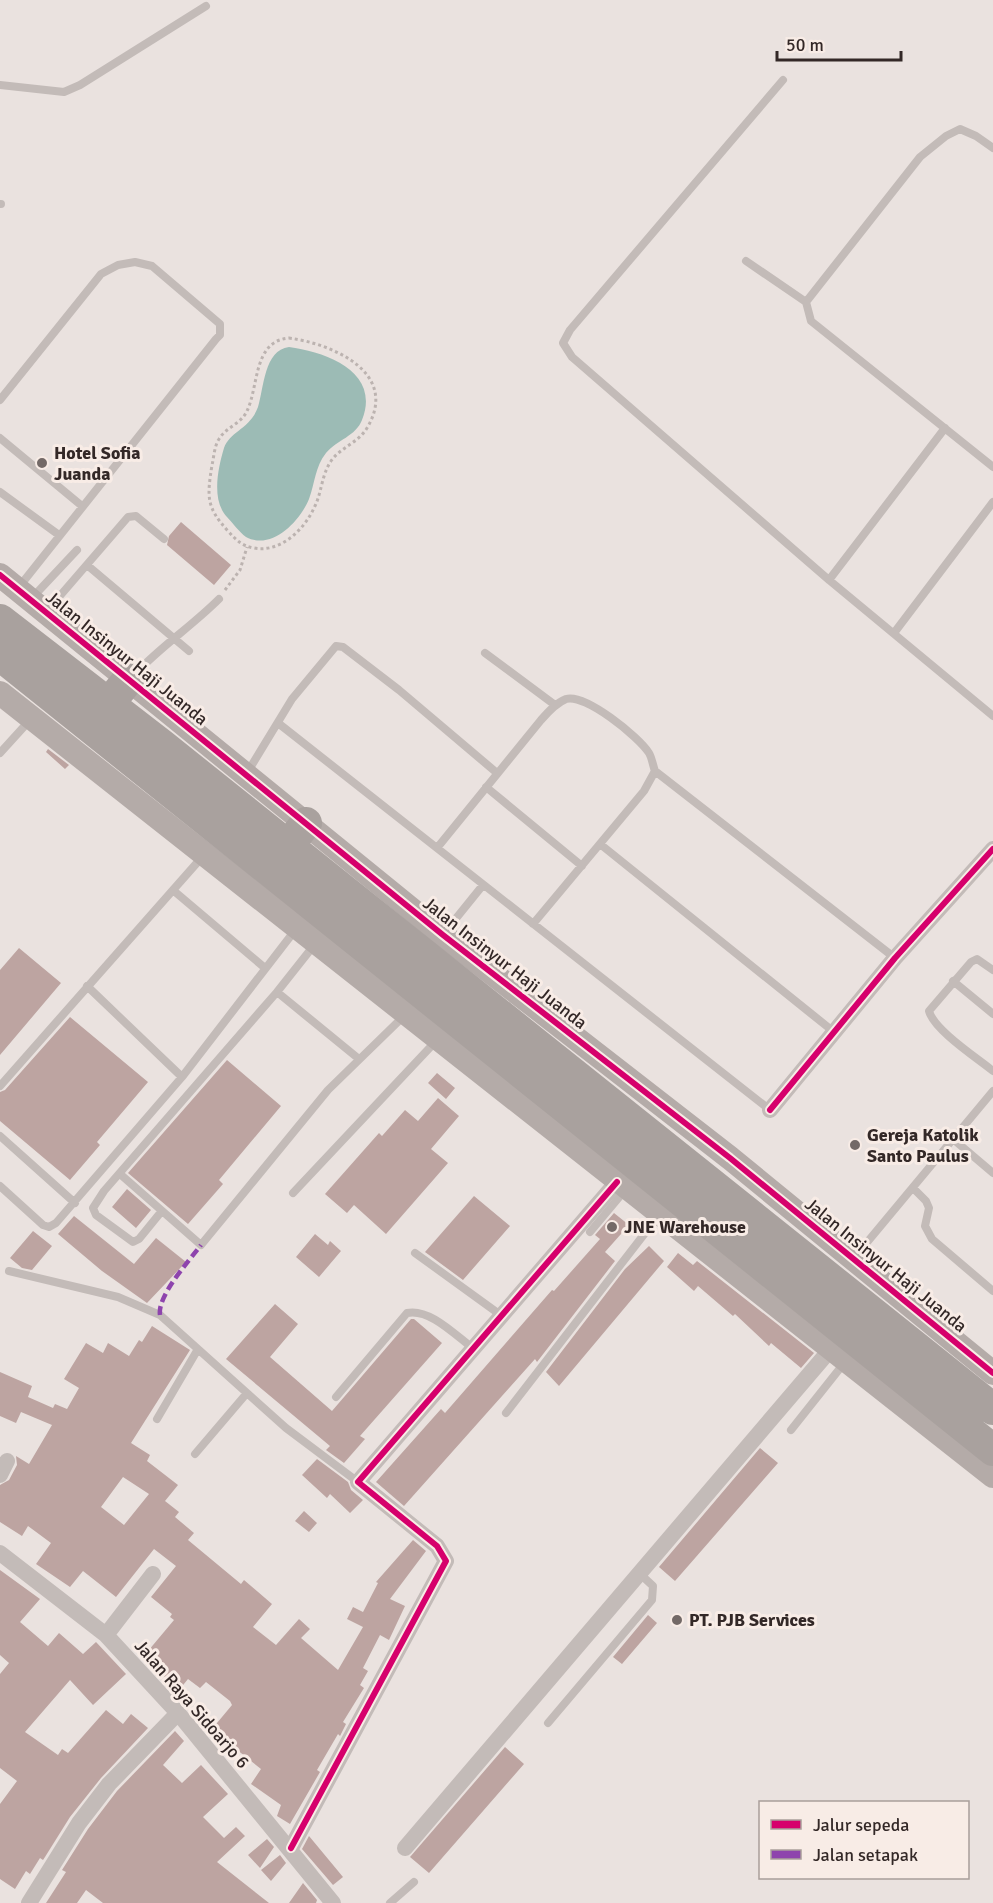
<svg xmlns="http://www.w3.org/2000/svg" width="993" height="1903" font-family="Signika,sans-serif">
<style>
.water{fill:#9cbbb5}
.building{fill:#bda4a1;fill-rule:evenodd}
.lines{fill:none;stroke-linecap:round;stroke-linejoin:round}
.path{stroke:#bcb3b0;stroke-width:3;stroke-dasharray:3 3;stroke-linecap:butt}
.lane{stroke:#c3bbb8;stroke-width:8}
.street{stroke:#c3bbb8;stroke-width:16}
.secondary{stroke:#b4aba8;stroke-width:24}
.highway{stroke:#a9a19e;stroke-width:32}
.quiet{stroke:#8e44ad;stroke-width:4.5;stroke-dasharray:9 4.5;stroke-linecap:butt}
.cycleway-casing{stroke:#f8ece6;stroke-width:10}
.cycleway{stroke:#d6006c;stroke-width:6}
.poi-dot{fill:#736967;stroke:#f8ece6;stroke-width:2}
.labels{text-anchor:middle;stroke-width:6;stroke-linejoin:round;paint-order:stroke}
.poi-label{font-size:18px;font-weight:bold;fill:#332827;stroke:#f8ece6;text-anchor:start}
.street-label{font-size:18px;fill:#332827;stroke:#f8ece6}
</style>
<rect width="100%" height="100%" fill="#eae2df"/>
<!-- water -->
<path class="water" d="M289,347C327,352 381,372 362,420C356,436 337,440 326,453C315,467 315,483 309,499C300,521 272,551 246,537C239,532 233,523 227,517C211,500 218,468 224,448C230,431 250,429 258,407C264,388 264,350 289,347Z"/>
<!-- building -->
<path class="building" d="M181,522L231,565L214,585L167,545L169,536Z
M48,749L69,765L65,769L46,752Z
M19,948L61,983L0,1055V970Z
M70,1017L148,1082L97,1142L100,1145L70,1180L0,1121V1092L5,1090Z
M227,1060L281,1106L219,1180L223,1184L188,1224L128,1173Z
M437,1073L455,1088L446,1099L428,1083Z
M438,1098L459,1116L431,1149L448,1163L386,1234L354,1205L347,1213L325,1194L379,1133L382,1136L405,1110L418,1121Z
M127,1189L151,1210L136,1228L112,1207Z
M474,1196L510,1226L463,1280L425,1252Z
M614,1213L629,1225L605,1252L615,1261L537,1362L535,1359L404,1506L376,1482L441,1409L445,1413L552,1290L554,1291L600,1239L595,1235Z
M74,1216L134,1264L156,1238L186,1262L147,1303L102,1271L58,1234Z
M33,1231L52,1246L32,1270L22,1268L10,1258Z
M315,1234L328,1245L330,1241L341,1251L319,1277L296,1257Z
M649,1246L664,1261L559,1386L546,1372L625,1269Z
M678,1253L693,1265L697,1261L814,1353L801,1368L771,1343L769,1346L735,1314L733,1316L698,1286L694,1291L667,1267Z
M275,1304L298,1324L270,1357L332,1411L411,1319H414L442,1343L360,1436L365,1439L344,1463L326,1450L330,1446L226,1359Z
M152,1326L190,1350L131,1443L150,1455L147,1461L178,1485L165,1501L179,1512L175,1517L194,1533L188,1540L241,1584L244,1580L272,1604L253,1627L276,1645L299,1619L310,1629L301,1638L338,1670L363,1627L347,1619L353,1607L363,1612L378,1583L376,1582L413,1540L426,1551L390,1599L405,1606L389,1640L380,1635L363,1668L368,1671L360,1685L364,1688L343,1722L346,1724L340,1736L338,1734L317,1770L320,1772L290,1824L277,1816L281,1805L251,1784L261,1769L236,1749L234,1752L222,1742L225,1739L212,1729L232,1705L230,1701L206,1682L200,1688L188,1679L179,1690L143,1657L174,1620L170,1617L172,1614L151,1597L176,1566L154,1549L116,1597L83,1571L70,1587L36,1564L51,1543L28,1526L22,1536L0,1522V1485L9,1480L17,1465L16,1456L29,1464L52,1425L21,1412L16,1423L0,1416V1372L32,1386L28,1397L53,1408L55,1404L67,1409L79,1388L64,1379L86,1343L103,1353L108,1343L129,1356L139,1340L142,1342ZM123,1477L149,1494L124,1525L101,1507Z
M760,1448L778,1463L675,1581L659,1567Z
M317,1459L348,1482L351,1490L363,1500L350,1513L330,1494L327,1498L302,1475Z
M304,1511L317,1523L309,1532L295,1521Z
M0,1570L40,1599L20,1622L48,1646L59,1633L83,1654L96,1642L126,1674L93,1705L70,1680L25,1732L58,1755L62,1749L68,1753L106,1710L123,1724L131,1714L148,1728L101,1778L70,1817L45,1857L43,1860L40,1858L30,1874L26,1871L15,1889L0,1879V1804L17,1781L0,1768V1674L9,1663L0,1655Z
M648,1615L657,1623L622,1664L613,1657Z
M175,1731L184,1741L163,1765L182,1783L201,1765L228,1794L203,1817L224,1838L236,1827L245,1836L217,1862L269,1903H103L86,1890L77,1903H46L66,1872L62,1870L88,1829L117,1791Z
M505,1747L524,1764L429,1873L410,1857Z
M309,1836L343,1877L333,1885L302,1849Z
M267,1839L274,1847L260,1868L248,1855Z
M280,1855L286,1863L271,1881L261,1870Z
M303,1883L317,1900L316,1903H289Z"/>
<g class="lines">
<!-- path -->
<path class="path" d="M289,338C333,344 400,373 367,428C358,443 341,447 331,461C321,476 322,493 314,508C304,530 280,553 254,548C242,546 236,540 228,531C206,507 207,497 212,465C214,457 214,447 219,439C226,427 241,424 247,411C259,386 253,341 289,338Z
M225,590L240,570L247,547"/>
<!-- lane -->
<path class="lane" d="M783,80L570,330L563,343L572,357L829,580L993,716
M0,85L64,92L80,85L206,6
M0,204H1
M746,261L806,302L811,321L993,467
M806,302L920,157L946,136L960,129L976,136L993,148
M0,400L101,274L118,265L135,262L152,266L220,324V335L216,339L19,587
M0,438L82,506
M0,492L59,535
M87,565L189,651
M829,580L945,428
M31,599L77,550
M46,612L128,517L136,516L164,539
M894,633L993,502
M485,653L555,705
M134,675C160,647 192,626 219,599
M278,723L770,1110
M0,753L30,720
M247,773L292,699L336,646L343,647L399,690L497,773
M486,787L582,866
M600,844L834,1032
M437,848L541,720C548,712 556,703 566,699C585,693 639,737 649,753C652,758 653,766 655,771L895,958
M174,891L265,968
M533,924L644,791L655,771
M445,932L483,885
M993,970L977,959L971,962L929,1011C934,1030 977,1058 993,1071
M953,981L993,1014
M87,986L182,1077
M277,992L359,1059
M0,1086L203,856
M0,1136L75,1203
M953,1139L993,1173
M120,1174L201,1245L328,1090L405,1015
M0,1186L43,1225L49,1227L56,1223L182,1077L296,929
M913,1188L926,1201L929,1208L925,1226L932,1239L993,1291
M293,1193L437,1040
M161,1212L139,1239L133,1242L96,1215L93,1208L104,1191L277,992L315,944
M590,1232L626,1189
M415,1253L502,1316
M854,1258L993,1091
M9,1271L118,1297L160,1315L286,1428L358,1482
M336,1397L407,1313C430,1308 456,1336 474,1349
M506,1413L659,1215
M157,1419L198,1349
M791,1430L845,1362
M195,1454L247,1393
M548,1723L652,1600L653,1586L639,1573
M390,1903L414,1882"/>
<!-- street -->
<path class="street" d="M770,1110L895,958L993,849
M0,1475L7,1461
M0,1553L106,1635L178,1713L333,1903
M106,1635L153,1574
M291,1848L446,1561L437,1546L358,1482L617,1182
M405,1848L830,1350
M29,1903L79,1823L109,1784L178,1713"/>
<!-- secondary -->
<path class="secondary" d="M0,575L443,935L730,1158L993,1373
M0,693L993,1476"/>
<!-- highway -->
<path class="highway" d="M0,620L163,746L993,1409
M0,655L993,1450
M108,704L129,679
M288,846L306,823"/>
<!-- quiet -->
<path class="quiet" d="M160,1315C157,1296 189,1261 201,1245"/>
<defs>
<path id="cycleway" d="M0,575L443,935L730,1158L993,1373
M770,1110L895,958L993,849
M291,1848L446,1561L437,1546L358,1482L617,1182"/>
</defs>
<!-- cycleway casing -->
<use href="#cycleway" class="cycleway-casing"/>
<!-- cycleway -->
<use href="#cycleway" class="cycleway"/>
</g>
<!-- markers -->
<g class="poi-dot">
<circle cx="42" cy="463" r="6"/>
<circle cx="855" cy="1145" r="6"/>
<circle cx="612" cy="1227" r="6"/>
<circle cx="677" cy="1620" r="6"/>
</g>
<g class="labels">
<!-- poi labels -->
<g class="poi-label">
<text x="54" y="459">Hotel Sofia<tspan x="54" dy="21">Juanda</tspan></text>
<text x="867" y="1141">Gereja Katolik<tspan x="867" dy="21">Santo Paulus</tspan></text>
<text x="624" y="1233">JNE Warehouse</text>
<text x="689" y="1626">PT. PJB Services</text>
</g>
<!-- street labels -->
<g class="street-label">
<text transform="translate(127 658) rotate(39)" y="6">Jalan Insinyur Haji Juanda</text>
<text transform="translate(505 963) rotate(38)" y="6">Jalan Insinyur Haji Juanda</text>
<text transform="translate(886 1265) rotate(39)" y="6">Jalan Insinyur Haji Juanda</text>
<text transform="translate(192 1704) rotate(49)" y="6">Jalan Raya Sidoarjo 6</text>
</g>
</g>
<!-- legend -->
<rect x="759" y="1801" width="210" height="78" fill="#f8ece6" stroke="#a99e9a" stroke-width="1.5"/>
<rect x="771" y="1820" width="30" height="9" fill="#d6006c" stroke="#a99e9a" stroke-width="1.5"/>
<text x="813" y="1831" font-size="18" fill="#332827">Jalur sepeda</text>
<rect x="771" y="1850" width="30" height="9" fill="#8e44ad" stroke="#a99e9a" stroke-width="1.5"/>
<text x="813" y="1861" font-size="18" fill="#332827">Jalan setapak</text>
<!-- scale -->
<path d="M777 51v9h124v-9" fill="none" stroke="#332827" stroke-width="3"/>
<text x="786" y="51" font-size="18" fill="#332827" stroke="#f8ece6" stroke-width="4.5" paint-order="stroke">50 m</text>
</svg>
